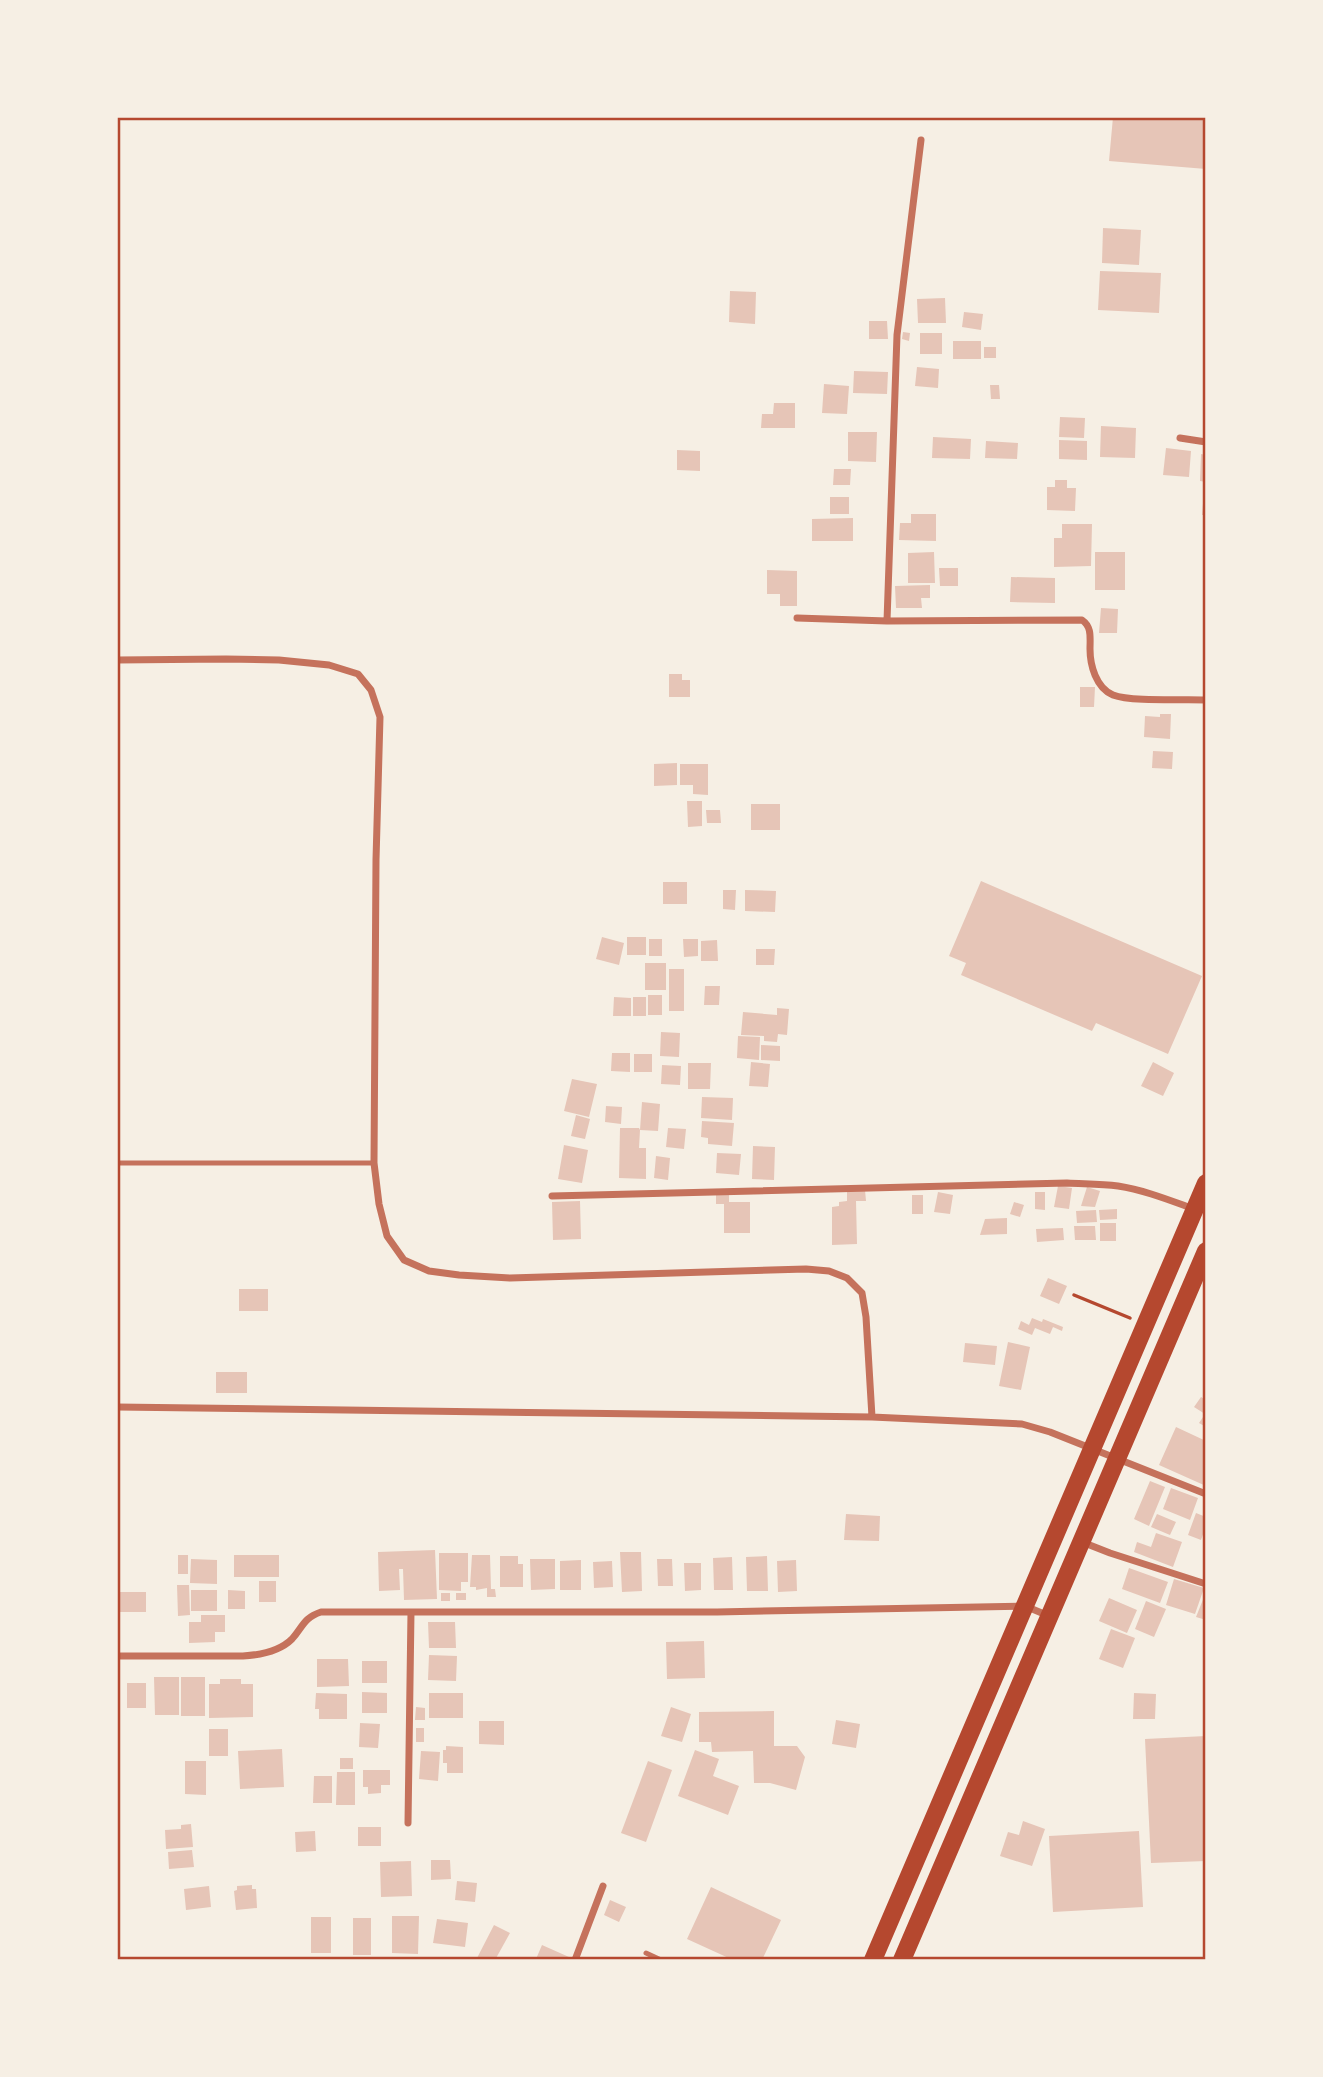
<svg xmlns="http://www.w3.org/2000/svg" width="1323" height="2077" font-family="'Fira Sans',sans-serif">
<style>
.building{fill:#e6c5b7}
.lines{fill:none;stroke-linecap:round;stroke-linejoin:round}
.path{stroke:#b5482f;stroke-width:3.5}
.service{stroke:#c5725c;stroke-width:5}
.minor{stroke:#c5725c;stroke-width:7}
.trunk{stroke:#b5482f;stroke-width:18}
.neatline{fill:none;stroke:#b5482f;stroke-width:2.5}
</style>
<rect width="100%" height="100%" fill="#f6efe4"/>
<!-- building -->
<path class="building" d="M1113,117H1206V169L1109,161Z
M1103,228L1141,230L1139,265L1102,263Z
M1100,271L1161,273L1159,313L1098,310Z
M730,291L756,292L755,324L729,322Z
M945,298L946,323H918L917,299Z
M964,312L983,314L981,330L962,327Z
M869,321H887L888,339H869Z
M903,332L910,333L909,341L902,339Z
M920,333H942V354H920Z
M953,341H981V359H953Z
M984,347H996V358H984Z
M917,367L939,369L938,388L915,386Z
M854,371L888,372L887,394L853,393Z
M824,384L849,386L847,414L822,413Z
M990,385H999L1000,399H991Z
M774,403H795V428H761L762,414H773Z
M1060,417L1085,418L1084,438L1059,437Z
M1101,426L1136,428L1135,458L1100,457Z
M848,432H877L876,462L848,461Z
M933,437L971,439L970,459L932,458Z
M1059,440L1087,441V460L1059,459Z
M986,441L1018,443L1017,459L985,458Z
M1166,448L1191,451L1189,477L1163,475Z
M677,450L700,451V471L677,470Z
M1201,454L1206,455V482L1200,481Z
M834,469H851L850,485H833Z
M1055,480H1067V488H1076L1075,511L1047,510V487H1055Z
M1204,492H1206V515H1202Z
M830,497H849V514H830Z
M911,514H936V541L899,540L900,523H911Z
M853,518V541H812V519Z
M1062,524H1092L1091,566L1054,567V538H1062Z
M934,552L935,583H908V553Z
M1095,552H1125V590H1095Z
M939,568H958V586H940Z
M767,570L797,571V606H780V594H767Z
M1011,577L1055,578V603L1010,602Z
M930,585V598H921L922,608H896L895,586Z
M1101,608L1118,609L1117,633H1099Z
M669,674H682V680H690V697H669Z
M1080,687H1095L1094,707H1080Z
M1160,714H1171L1170,739L1144,737L1145,716L1160,717Z
M1153,751L1173,752L1172,769L1152,768Z
M677,763V785L654,786V764Z
M680,764H708V795L693,794V785H680Z
M687,801H702V826L688,827Z
M751,804H780V830H751Z
M706,810H720L721,823H707Z
M981,881L1202,976L1168,1054L1096,1023L1092,1031L961,975L966,963L949,956Z
M663,882H687V904H663Z
M723,890H736L735,910L723,909Z
M745,890L776,891L775,912L745,911Z
M602,937L624,943L619,965L596,959Z
M627,937H646V955H627Z
M649,939H662V956H649Z
M683,939H698V956L684,957Z
M717,940L718,961H701V941Z
M756,949H775L774,965H756Z
M645,963H666V990H645Z
M669,969H684V1011H669Z
M705,986H720L719,1005H704Z
M648,995H662V1015H648Z
M614,997L631,998V1016H613Z
M633,997H646V1016H633Z
M777,1008L789,1009L787,1035L778,1034L777,1042L764,1041V1036L741,1035L743,1012L777,1015Z
M661,1032L680,1033L679,1057L660,1056Z
M738,1036L760,1037L759,1060L737,1058Z
M761,1045L780,1046V1061L761,1060Z
M612,1053H630V1072L611,1071Z
M634,1054H652V1072H634Z
M751,1062L770,1064L768,1087L749,1086Z
M1153,1062L1174,1073L1163,1096L1141,1086Z
M688,1063H711L710,1089H688Z
M662,1065L681,1066L680,1085L661,1084Z
M572,1079L597,1084L589,1117L564,1111Z
M702,1097L733,1098L732,1120L701,1118Z
M642,1102L660,1104L658,1131L640,1130Z
M606,1106L622,1107L621,1124L605,1122Z
M576,1115L590,1119L585,1139L571,1136Z
M702,1121L734,1123L732,1146L708,1144V1138L701,1137Z
M620,1128H639L640,1130L639,1148H646V1179L619,1178Z
M668,1128L686,1129L684,1149L666,1147Z
M564,1145L588,1150L582,1183L558,1179Z
M753,1146L775,1147L774,1180L752,1179Z
M717,1153L741,1154L739,1175L716,1173Z
M656,1156L670,1158L668,1180L654,1178Z
M1058,1186L1072,1188L1069,1209L1054,1207Z
M1087,1187L1100,1191L1095,1207L1081,1206Z
M865,1190L866,1201H856L857,1244L832,1245V1207L839,1206V1202L847,1201V1191Z
M938,1192L953,1195L950,1214L934,1212Z
M1035,1192H1045V1210L1035,1209Z
M716,1195H729V1202H750V1233H724V1204H716Z
M912,1195H923V1214H912Z
M580,1201L581,1239L553,1240L552,1202Z
M1014,1202L1024,1205L1020,1217L1010,1214Z
M1117,1209V1219L1100,1220L1099,1210Z
M1096,1210L1097,1222L1077,1223L1076,1211Z
M1007,1218V1234L980,1235L985,1219Z
M1100,1223H1116V1241H1100Z
M1074,1226H1095L1096,1240H1075Z
M1063,1228L1064,1240L1037,1242L1036,1229Z
M1048,1278L1067,1286L1059,1304L1040,1296Z
M239,1289H268V1311H239Z
M1032,1318L1042,1322L1043,1319L1063,1327L1062,1331L1053,1327L1050,1334L1035,1328L1032,1335L1018,1329L1021,1321L1029,1325Z
M1008,1342L1030,1347L1021,1390L999,1386Z
M965,1343L997,1346L995,1365L963,1362Z
M216,1372H247V1393H216Z
M1201,1397L1206,1400V1427L1199,1423L1205,1414L1194,1407Z
M1176,1427L1206,1441V1486L1159,1465Z
M1150,1481L1165,1487L1149,1526L1134,1519Z
M1171,1488L1198,1498L1190,1520L1163,1509Z
M1196,1513L1206,1517V1526L1201,1540L1188,1535Z
M846,1514L880,1516L879,1541L844,1540Z
M1157,1514L1176,1522L1170,1535L1151,1527Z
M1156,1533L1182,1542L1173,1567L1134,1552L1137,1542L1151,1547Z
M435,1550L437,1599L404,1600L403,1569H399L400,1590L379,1591L378,1552Z
M620,1552H641L642,1591L622,1592Z
M439,1553H468V1582H461V1591L439,1590Z
M178,1555H188V1574H178Z
M234,1555H279V1577H234Z
M472,1555H490L491,1589H495L496,1597H487V1588L476,1590V1587H470Z
M500,1556H518V1564H523V1587H500Z
M767,1556L768,1591H747L746,1557Z
M732,1557L733,1590H714L713,1558Z
M191,1559L217,1560V1584L190,1583Z
M530,1559H555V1589L531,1590Z
M657,1559H672L673,1586H658Z
M581,1560V1590H560V1561Z
M796,1560L797,1591L778,1592L777,1561Z
M612,1561L613,1587L594,1588L593,1562Z
M684,1563H701V1590L685,1591Z
M1129,1568L1168,1582L1160,1603L1122,1589Z
M1174,1579L1204,1588L1195,1614L1166,1605Z
M259,1581H276V1602H259Z
M177,1585H189L190,1615L178,1616Z
M191,1590H217V1611H191Z
M228,1590L245,1591V1609H228Z
M117,1592H146V1612H117Z
M1206,1592V1620L1196,1617Z
M441,1593H450V1601H441Z
M456,1593H466V1600H456Z
M1109,1598L1137,1610L1127,1633L1099,1621Z
M1146,1601L1166,1609L1154,1637L1135,1629Z
M201,1615H225V1632H215V1642L189,1643V1622H201Z
M428,1622H455L456,1648H429Z
M1111,1629L1135,1638L1123,1668L1099,1659Z
M704,1641L705,1678L667,1679L666,1642Z
M429,1655L457,1656L456,1681L428,1680Z
M317,1659H348L349,1686L317,1687Z
M362,1661H387V1683H362Z
M154,1677H179V1715H155Z
M181,1677H205V1716H181Z
M220,1679H241V1684H253V1717L209,1718V1684H220Z
M127,1683H146V1708H127Z
M362,1692L387,1693V1713H362Z
M316,1693L347,1694V1719H319V1709H315Z
M429,1693H463V1718H429Z
M1134,1693L1156,1694L1155,1719H1133Z
M416,1707L425,1708V1720H415Z
M671,1707L691,1714L682,1742L661,1736Z
M774,1711V1746H797L805,1757L796,1790L770,1783H754L753,1751L712,1752L711,1742H699V1712Z
M836,1720L860,1724L856,1748L832,1744Z
M479,1721H504V1745L479,1744Z
M360,1723L380,1724L378,1748L359,1747Z
M416,1728H424V1742H416Z
M209,1729H228V1756H209Z
M1206,1736V1861L1151,1863L1145,1739Z
M446,1746L463,1747V1773H447V1763H443V1750H446Z
M282,1749L284,1787L240,1789L238,1751Z
M695,1750L719,1759L713,1776L739,1786L728,1815L678,1796Z
M421,1751L440,1752L438,1781L419,1779Z
M340,1758H353V1769H340Z
M185,1761H206V1795L185,1794Z
M648,1761L672,1770L646,1842L621,1833Z
M363,1770H390V1785H381V1793L368,1794V1787H363Z
M337,1772H355V1805H336Z
M314,1776H332V1803H313Z
M1023,1821L1045,1829L1032,1866L1000,1856L1008,1832L1019,1835Z
M191,1824L193,1847L166,1849L165,1830L181,1829V1825Z
M358,1827H381V1846H358Z
M315,1831L316,1851L296,1852L295,1832Z
M1139,1831L1143,1907L1053,1912L1049,1836Z
M192,1850L194,1867L169,1869L168,1852Z
M431,1860H450L451,1879L431,1880Z
M411,1861L412,1896L381,1897L380,1862Z
M457,1881L477,1883L475,1902L455,1900Z
M252,1885V1889H256L257,1908L236,1910L234,1891L237,1890V1886Z
M209,1886L211,1907L186,1910L184,1889Z
M711,1887L781,1920L762,1960H733L687,1939Z
M610,1900L626,1907L619,1922L604,1915Z
M392,1916H419L418,1954L392,1953Z
M311,1917H331V1953H311Z
M353,1918H371V1955H353Z
M437,1919L468,1923L465,1947L433,1943Z
M494,1925L510,1933L495,1960H476Z
M542,1945L569,1957L568,1960L536,1959Z"/>
<g class="lines">
<!-- path -->
<path class="path" d="M1074,1295L1130,1318"/>
<!-- service -->
<path class="service" d="M117,1163H374
M646,1953L661,1960"/>
<!-- minor -->
<path class="minor" d="M1180,438L1206,442
M797,618L887,621L1082,620C1092,627 1090,637 1090,649C1090,665 1096,688 1113,695C1131,702 1184,699 1206,700
M887,621L897,335L921,140
M117,660L226,659L279,660L329,665L358,674L371,690L380,717L376,860L374,1163L379,1204L387,1236L404,1260L429,1271L459,1275L510,1278L806,1269L829,1271L847,1278L862,1293L866,1317L872,1417
M552,1196L1067,1183C1084,1184 1101,1184 1118,1186C1144,1190 1169,1200 1194,1209
M117,1407L872,1417L1022,1424L1050,1432L1206,1494
M1082,1542L1110,1553L1206,1584
M117,1656H243C260,1655 279,1652 292,1639C303,1627 303,1618 321,1612H717L1025,1606L1049,1616
M408,1823L411,1612
M575,1960L603,1886"/>
<!-- trunk -->
<path class="trunk" d="M873,1960L1206,1183
M902,1960L1206,1251"/>
</g>
<!-- border -->
<rect width="1323" height="2077" fill="none" stroke="#f6efe4" stroke-width="238"/>
<rect x="119" y="119" width="1085" height="1839" class="neatline"/>
</svg>
